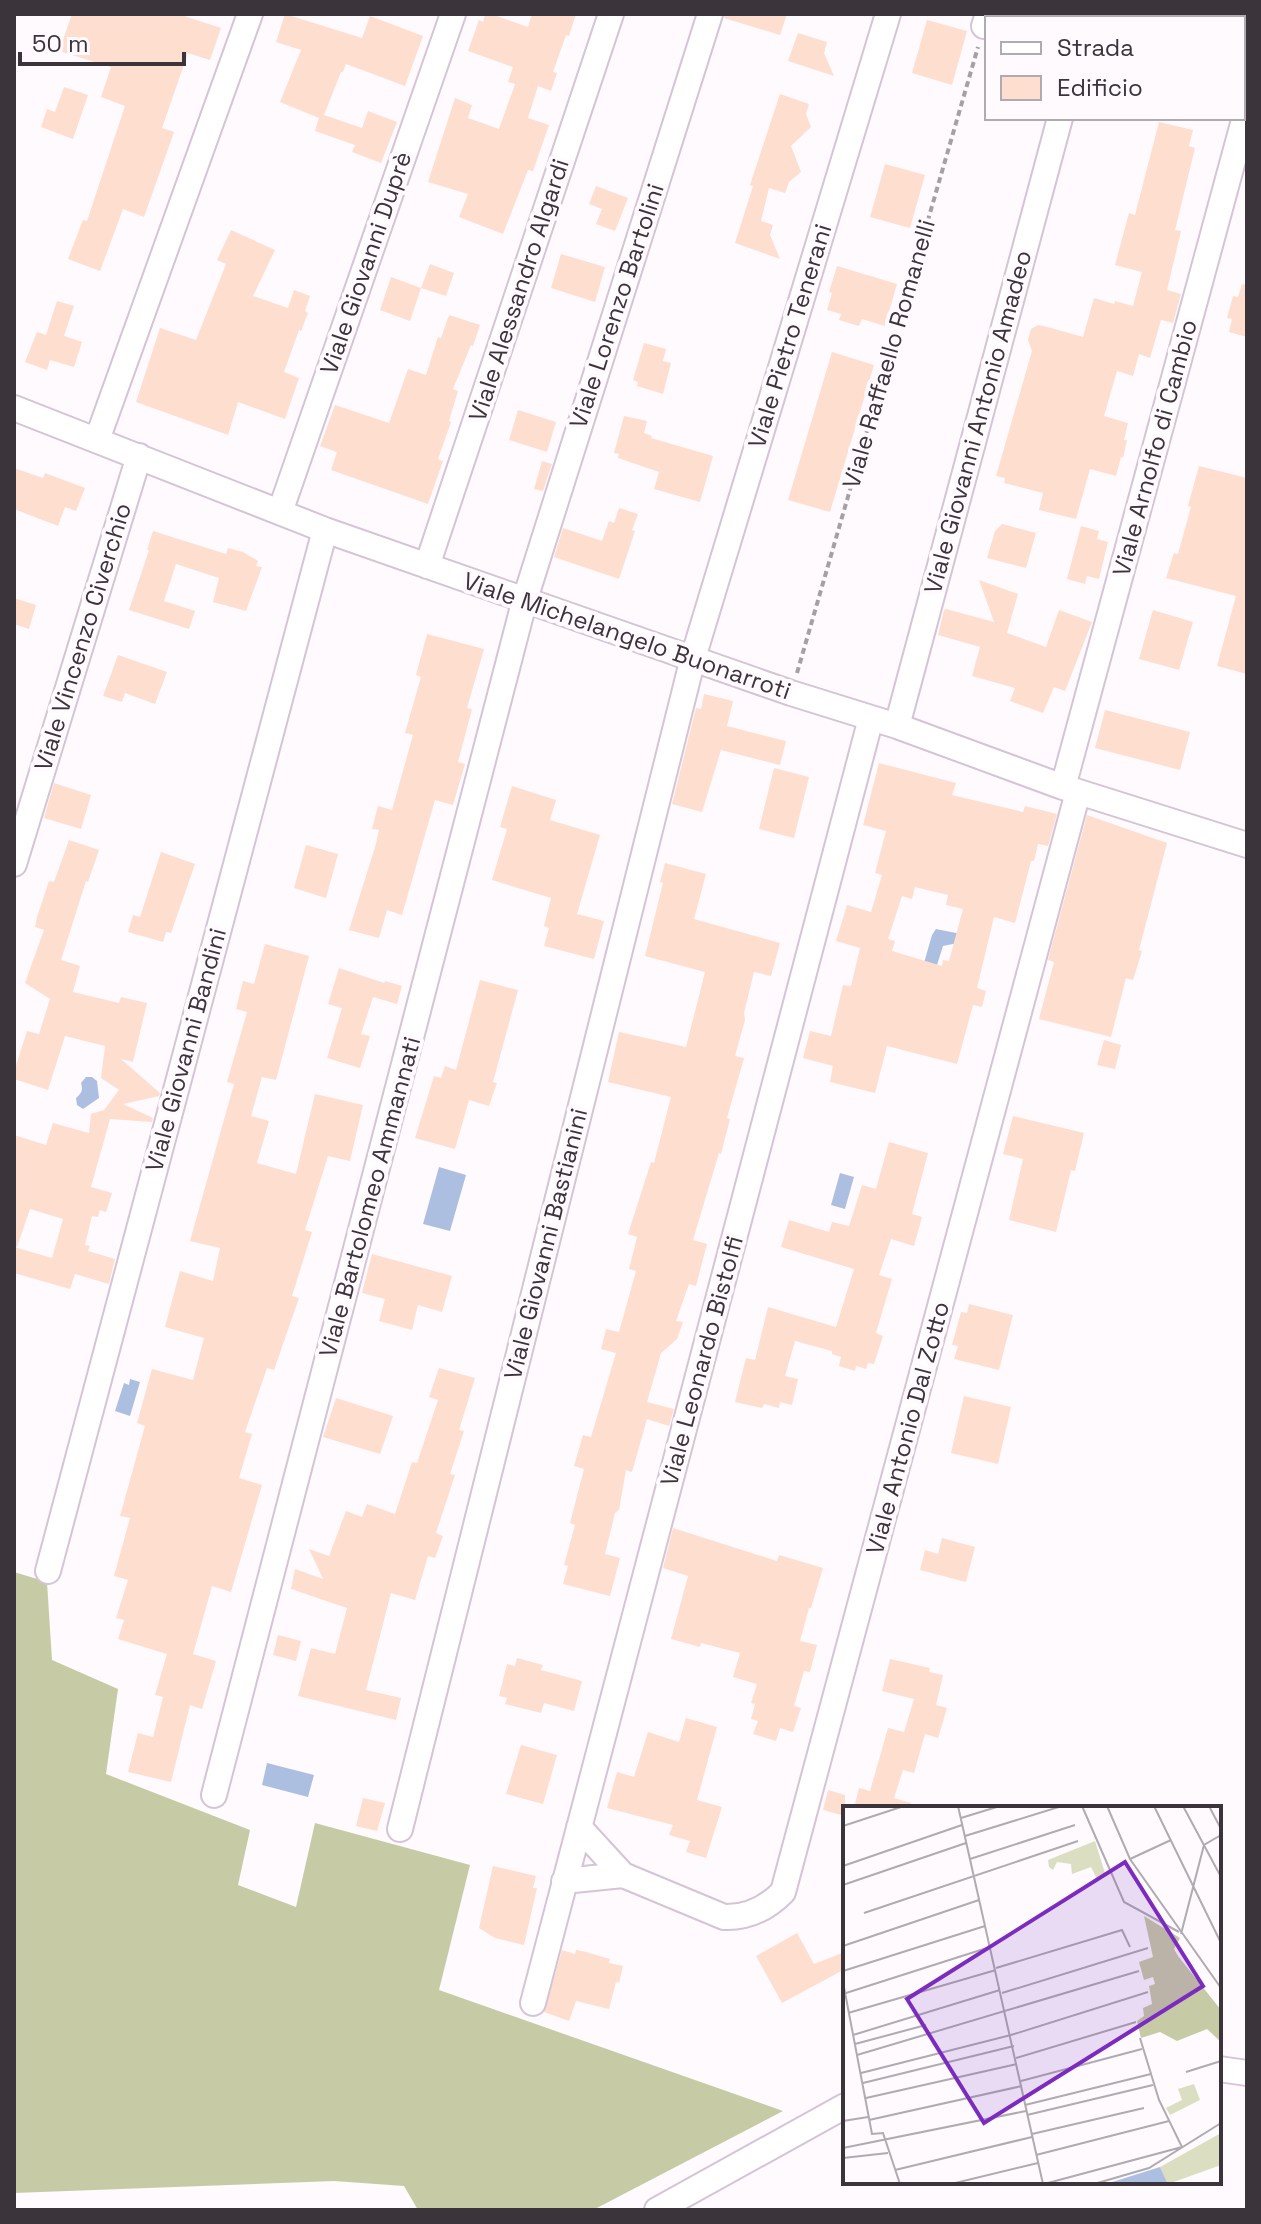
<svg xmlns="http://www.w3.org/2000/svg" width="1261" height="2224" font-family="'Space Grotesk',sans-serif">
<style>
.forest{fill:#c7cba5}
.water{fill:#adbfe0}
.building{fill:#fedecf;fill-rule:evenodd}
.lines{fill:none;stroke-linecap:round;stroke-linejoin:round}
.minor-casing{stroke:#d5c4d6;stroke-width:28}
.path{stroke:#a5a0a5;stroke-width:4;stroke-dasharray:6 4;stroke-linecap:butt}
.minor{stroke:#fff;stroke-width:24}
.labels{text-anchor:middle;stroke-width:8;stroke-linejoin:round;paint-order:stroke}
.street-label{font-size:24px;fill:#3b343b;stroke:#fefafe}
.inset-road{fill:none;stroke:#b0abb0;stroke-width:2}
.view{fill:#7b2cbf;fill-opacity:0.15;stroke:#7b2cbf;stroke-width:4}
.inset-edge{fill:none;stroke:#3b343b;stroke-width:4}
</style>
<rect width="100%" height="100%" fill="#fefafe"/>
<!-- forest -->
<path class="forest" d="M14,1572L47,1582L52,1660L118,1689L106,1774L250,1830L238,1885L296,1907L315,1823L470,1865L439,1990L783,2111L593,2210H418L404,2186L334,2181L14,2193Z"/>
<!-- water -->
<path class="water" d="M936,929L961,934L958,943L943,946L937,965L924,963L932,935Z
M86,1077H92L97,1081L99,1098L83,1109L77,1105L76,1098C82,1093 83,1090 81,1083Z
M439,1167L466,1175L450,1231L423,1224Z
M840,1173L854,1177L845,1209L831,1205Z
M130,1379L140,1382L130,1416L115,1411L124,1383L129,1385Z
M267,1763L314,1775L308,1797L262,1785Z"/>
<!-- building -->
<path class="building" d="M72,14H178L221,28L210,60L188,53L162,128L174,132L144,217L123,209L100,271L68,259L83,220L87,221L125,106L101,97L111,67L59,51Z
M285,14L362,38L370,16L423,36L405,86L346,64L343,72H341L324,115L362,128L368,111L397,122L381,163L352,152L355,145L315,131L319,118L280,102L301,50L276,42Z
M485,14H491L528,27L532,14H576L569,36L566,35L553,72L557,73L551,91L538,86L528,118L549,125L533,171L528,170L503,234L459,217L468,194L428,182L455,98L472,105L468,118L499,129L515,84L508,82L513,67L468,51L479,20L483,22Z
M725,14H787L780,35L724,18Z
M927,20L967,31L952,85L912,73Z
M798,33L827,42L824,53L834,76L788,61Z
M64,87L88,95L73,139L41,127L47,109L55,112Z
M780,94L809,104L806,114L811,127L791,146L801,172L789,182L785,193L769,188L761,221L773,225L770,235L780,259L735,243L753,186L750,185Z
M1159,122L1193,130L1189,146L1195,148L1175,230L1181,231L1167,290L1181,294L1173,323L1161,320L1150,358L1139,354L1133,376L1117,371L1104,416L1128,423L1124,440H1127L1123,458L1121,457L1116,476L1090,469L1076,519L1039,510L1043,493L1004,483L1005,478L996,476L1032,351L1028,340L1031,329L1038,325L1044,326L1083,337L1094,298L1114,304L1115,301L1133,306L1142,272L1115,265L1129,213L1135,215Z
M885,164L925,175L910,228L870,217Z
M596,186L628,198L615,231L596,224L602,209L589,204Z
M231,230L275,250L253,296L288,308L294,290L310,296L305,311L308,313L301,331L299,330L284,372L299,378L285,419L238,402L228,435L136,402L160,328L196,340L226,264L217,260Z
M561,254L605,267L595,302L551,288Z
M430,264L454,273L446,296L421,288Z
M837,266L897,284L885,326L862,319L859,326L839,320L841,314L827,310L832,293L829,292Z
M391,277L421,288L410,321L380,310Z
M1242,284L1247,285V337L1229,332L1232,319L1227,318L1233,296L1238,297Z
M57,301L74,306L64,336L82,342L74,367L50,360L47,370L25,362L37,332L46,335Z
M449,315L480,325L473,346L471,345L453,389L458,391L449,421L451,422L438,459L443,461L428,504L331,470L337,452L320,446L335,405L389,423L408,369L426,375L438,337L441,338Z
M644,343L666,349L663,361L671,363L663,394L637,386L638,382L633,380Z
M832,352L874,365L830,512L788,500Z
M518,410L556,422L547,452L509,440Z
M624,416L647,421L644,433L652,436L651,438L713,456L700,502L654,489L659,472L618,458L619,454L614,453Z
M542,461L552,464L543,491L534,489Z
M1199,466L1247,478V674L1217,666L1236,596L1166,578L1174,553L1178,554L1191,507L1188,506Z
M14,468L43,478L45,473L85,488L76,511L65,507L58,526L14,509Z
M619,508L638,514L632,530L635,531L619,579L554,557L563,528L602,541L609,521L614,523Z
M1002,524L1036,533L1026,568L987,558L995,531Z
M1081,526L1099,531L1097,539L1108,542L1099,579L1087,576L1085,584L1067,579Z
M153,531L226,554L228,548L243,552L258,561L256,566L262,567L246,611L213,602L219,578L176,564L164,601L195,611L189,629L129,610L149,550H147Z
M979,580L1018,594L1007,633L1046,647L1059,610L1092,622L1065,691L1054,687L1043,713L1010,701L1015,688L972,676L980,647L938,635L944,610L946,609L994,622Z
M14,598L36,605L29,629L14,624Z
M1153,610L1193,622L1179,670L1139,659Z
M427,634L484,649L467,708L472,709L458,762L465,764L453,805L435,800L402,915L387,910L379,938L349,930L376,844L379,830L372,829L378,806L392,810L413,735L405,733L421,677L416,675Z
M118,655L167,672L155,704L125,693L122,702L103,696Z
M704,694L733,701L727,726L786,741L780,765L721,750L702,812L672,804L696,708L701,709Z
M1105,710L1190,732L1180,770L1095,748Z
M879,763L956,783L952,795L1023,812L1025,806L1057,814L1048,846L1038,844L1034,861H1031L1015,923L994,917L977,988L986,991L982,1007L973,1005L957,1064L887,1046L875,1093L830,1082L833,1066L803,1058L810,1031L831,1036L843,985L851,986L860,948L836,941L847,905L871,912L882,875L875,873L886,831L863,825ZM915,887L948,895L946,905L963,909L949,961L943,960L942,966L892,951L895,941L888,939L902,896L912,899Z
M774,768L809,777L794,838L759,829Z
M54,783L91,795L81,829L44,818Z
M512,786L556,800L550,820L600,835L577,914L604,921L594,959L544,946L549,928L544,926L551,898L492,880L507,829L500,827Z
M1087,815L1167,843L1139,950L1142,951L1133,980L1126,978L1111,1037L1039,1019L1054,962L1048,960Z
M69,840L99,850L88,882L86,881L61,960L80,966L73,992L119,1003L121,997L147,1003L133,1062L121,1059L160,1093L159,1096L123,1104L153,1118L152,1122L110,1119L91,1187L112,1193L106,1212L100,1210L98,1217L92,1216L85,1245L90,1246L88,1251L115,1259L109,1284L75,1274L70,1289L14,1273V1247L52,1258L63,1219L30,1209L17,1247L14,1246V1135L46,1145L53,1123L89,1133L91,1114L104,1110L119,1090L101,1078L105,1046L65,1036L48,1090L14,1079V1072L27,1031L39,1034L50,999L25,983L44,930L35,927L37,917L49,881L54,882Z
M306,845L338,854L326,898L294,888Z
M161,852L195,864L171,933L166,932L163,942L128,932L133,915L140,917Z
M665,863L706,874L694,919L780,943L771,976L754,972L744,1013L745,1020L735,1056L744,1058L727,1118L730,1119L721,1154L719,1153L693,1240L707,1244L696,1286L689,1284L676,1321L683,1322L677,1339L661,1353L647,1402L674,1409L669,1426L647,1419L632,1472L626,1470L619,1510L615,1513L605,1554L620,1558L610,1596L563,1584L568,1566L564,1565L575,1525L570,1523L584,1469L574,1466L583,1435L591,1437L616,1353L601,1349L606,1329L619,1332L636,1271L629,1269L637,1237L628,1234L651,1162L654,1163L671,1097L608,1082L619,1032L686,1047L705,972L645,956L663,883L660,882Z
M265,944L309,956L276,1080L262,1077L251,1116L269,1121L257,1163L296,1174L315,1094L363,1105L350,1161L328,1156L305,1230L312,1232L292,1296L299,1298L274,1370L267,1368L245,1432L252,1434L239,1478L262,1485L231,1592L212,1586L193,1654L216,1661L202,1709L190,1705L171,1782L128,1772L138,1733L153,1737L163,1697L155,1695L167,1654L118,1639L124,1620L116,1618L128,1580L114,1576L130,1518L120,1516L145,1426L137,1423L152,1369L193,1380L204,1338L165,1327L180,1271L213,1281L220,1248L190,1241L234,1084L227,1082L247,1012L236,1009L243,981L254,984Z
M339,968L384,983L385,981L402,986L397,1004L373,997L361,1034L370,1036L360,1068L327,1058L342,1008L328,1004Z
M480,980L518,990L493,1082L497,1083L489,1106L469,1100L455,1149L415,1138L434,1076L441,1078L445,1066L456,1070Z
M1104,1040L1121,1045L1115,1069L1097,1065Z
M1013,1116L1084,1133L1075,1171L1071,1170L1056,1232L1009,1220L1023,1159L1003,1154Z
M889,1142L928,1153L912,1214L922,1217L914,1246L891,1239L879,1275L892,1279L876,1333L883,1336L874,1364L868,1363L866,1369L856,1366L855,1371L839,1366L841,1357L832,1354V1351L795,1341L785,1376L798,1379L792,1405L780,1402L779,1408L764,1404L762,1408L735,1402L746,1358L755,1360L768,1307L836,1327L854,1269L781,1247L789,1220L829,1232L832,1222L849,1226L862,1185L876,1189Z
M372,1254L452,1276L442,1312L418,1305L412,1330L379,1321L385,1299L362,1293Z
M969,1304L1013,1315L999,1370L954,1359L958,1346L952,1345L961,1312L967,1313Z
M439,1368L475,1378L459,1430L464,1431L450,1474L455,1475L436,1533L443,1536L435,1558L428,1556L415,1600L391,1593L366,1690L401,1698L396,1720L298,1696L311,1648L335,1654L347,1608L291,1589L295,1569L323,1579L309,1549L329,1556L346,1511L362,1517L367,1504L395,1514L412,1462L417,1463L438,1400L429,1397Z
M964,1396L1011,1407L998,1464L951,1453Z
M336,1398L393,1416L380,1454L323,1437Z
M673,1528L777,1561L779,1555L823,1568L811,1608H809L800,1641L817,1645L810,1672L804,1671L794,1706L801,1708L793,1732L780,1728L776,1741L753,1734L758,1721L751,1719L755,1704L751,1703L757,1684L733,1677L740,1653L701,1643L700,1647L671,1639L688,1576L663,1568Z
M942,1538L975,1547L966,1582L920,1570L925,1550L938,1554Z
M278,1635L301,1641L296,1661L273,1655Z
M517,1658L543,1665L541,1670L582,1681L574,1711L544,1703L541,1713L505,1704L507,1698L499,1696L507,1664L515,1666Z
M890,1659L930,1668L929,1672L943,1675L936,1705L947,1708L938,1738L925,1734L914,1773L903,1770L894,1798L911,1803L910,1808H854L859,1788L870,1791L888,1728L904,1732L914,1699L882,1691Z
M686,1718L717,1727L697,1800L722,1807L706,1858L686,1852L690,1841L669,1835L673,1825L607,1808L617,1772L634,1777L648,1732L679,1742Z
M521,1745L557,1755L543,1804L506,1794Z
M828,1790L845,1795V1816L823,1810Z
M363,1798L385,1803L377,1831L356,1826Z
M493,1866L536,1876L533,1888H537L524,1945L495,1938L479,1928Z
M797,1933L814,1964L845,1952V1969L782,2003L756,1956Z
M562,1950L575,1954L576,1950L586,1952L610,1959L609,1963L623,1966L619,1983L616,1982L609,2009L576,2001L569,2021L544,2012Z"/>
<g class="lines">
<defs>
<path id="minor" d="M1087,18L1088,14
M984,26L988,14
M14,408L325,530L791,693L897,726L1063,787L1247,845
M97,440L250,14
M280,512L453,14
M427,566L611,14
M897,726L1060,118
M1063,787L1247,109
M14,864L139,456
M48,1571L325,530
M214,1795L525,599L710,14
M400,1829L693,658L888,14
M623,1875L724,1917C747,1918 767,1908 783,1892L1078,792
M564,1881L623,1875L579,1827
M533,2003L871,718
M1219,2069L1247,2073
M657,2210L845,2106"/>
</defs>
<!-- minor casing -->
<use href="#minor" class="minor-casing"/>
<!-- path -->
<path class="path" d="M797,673L978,47"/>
<!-- minor -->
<use href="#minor" class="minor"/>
</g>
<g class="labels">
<!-- street labels -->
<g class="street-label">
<text transform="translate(366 263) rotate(-71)" y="8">Viale Giovanni Duprè</text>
<text transform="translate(519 290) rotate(-72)" y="8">Viale Alessandro Algardi</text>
<text transform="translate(617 306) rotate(-72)" y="8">Viale Lorenzo Bartolini</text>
<text transform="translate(790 336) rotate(-73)" y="8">Viale Pietro Tenerani</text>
<text transform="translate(889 354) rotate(-74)" y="8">Viale Raffaello Romanelli</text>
<text transform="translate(978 422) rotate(-75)" y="8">Viale Giovanni Antonio Amadeo</text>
<text transform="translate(1155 448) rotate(-75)" y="8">Viale Arnolfo di Cambio</text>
<text transform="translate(627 636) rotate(19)" y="8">Viale Michelangelo Buonarroti</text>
<text transform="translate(83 637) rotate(-73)" y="8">Viale Vincenzo Civerchio</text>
<text transform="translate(186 1050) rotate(-75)" y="8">Viale Giovanni Bandini</text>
<text transform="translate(370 1197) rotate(-75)" y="8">Viale Bartolomeo Ammannati</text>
<text transform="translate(546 1244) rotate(-76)" y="8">Viale Giovanni Bastianini</text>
<text transform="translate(702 1361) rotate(-75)" y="8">Viale Leonardo Bistolfi</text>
<text transform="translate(908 1428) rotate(-75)" y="8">Viale Antonio Dal Zotto</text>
</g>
</g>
<!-- overview -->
<g transform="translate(843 1806)">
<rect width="378" height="378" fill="#fefafe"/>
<path d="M252,35L262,67L255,75L248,61L229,68L228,58L214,56L210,64L206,61L205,54ZM351,278L357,294L327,309L323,302L339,294L335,283ZM378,327V359L325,378L317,361Z" fill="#dbdec0"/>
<path d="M301,110L337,132L331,143L335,150L378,204V236L364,223L334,235L317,226L298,232L294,215L301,210L300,202L309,198L306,180L312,178L310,171L301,174L296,156L310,151Z" fill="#c7cba5"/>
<path d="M317,361L325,378H264L266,377Z" fill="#adbfe0"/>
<path class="inset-road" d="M115,0L200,378M239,0L281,96L336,126M264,0L287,53L378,182M311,0L378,137M340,0L378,71M366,0L378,23M118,12L157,0M0,20L61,0M122,30L219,0M127,53L232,19M287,53L328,34M0,60L119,19M0,79L123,37M21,107L235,35M338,128L361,39L378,29M0,140L136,94M153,162L279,124L287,141M0,165L142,120M0,176L29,328L40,327L57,378M3,187L147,141M159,187L305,142M5,207L153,164M10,229L157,184M12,238L83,219M14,249L296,165M173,252L293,216M343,266L378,255M18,267L168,229L305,186M178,275L299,243M20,277L171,240M23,292L174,258M182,299L308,268M184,309L310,279M26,314L179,280M0,315L25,311M189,328L301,302M0,342L183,305M193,349L326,315M0,352L45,347M52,364L189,331M108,378L195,357M201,378L339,341L316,294L297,232M251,378L306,362L378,317"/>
<path class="view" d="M282,56L360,180L141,317L64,193Z"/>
<rect width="378" height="378" class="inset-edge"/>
</g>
<!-- border -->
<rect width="1261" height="2224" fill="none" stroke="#3b343b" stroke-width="32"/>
<!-- legend -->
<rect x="985" y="16" width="260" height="104" fill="#fefafe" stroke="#b0abb0" stroke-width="2"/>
<rect x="1001" y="42" width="40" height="12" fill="#ffffff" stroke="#b0abb0" stroke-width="2"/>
<text x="1057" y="56" font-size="24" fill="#3b343b">Strada</text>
<rect x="1001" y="76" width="40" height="24" fill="#fedecf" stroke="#b0abb0" stroke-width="2"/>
<text x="1057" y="96" font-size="24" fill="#3b343b">Edificio</text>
<!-- scale -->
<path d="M20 52v12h164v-12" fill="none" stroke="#3b343b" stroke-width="4"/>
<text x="32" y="52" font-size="24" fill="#3b343b" stroke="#fefafe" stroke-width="6" paint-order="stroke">50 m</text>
</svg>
